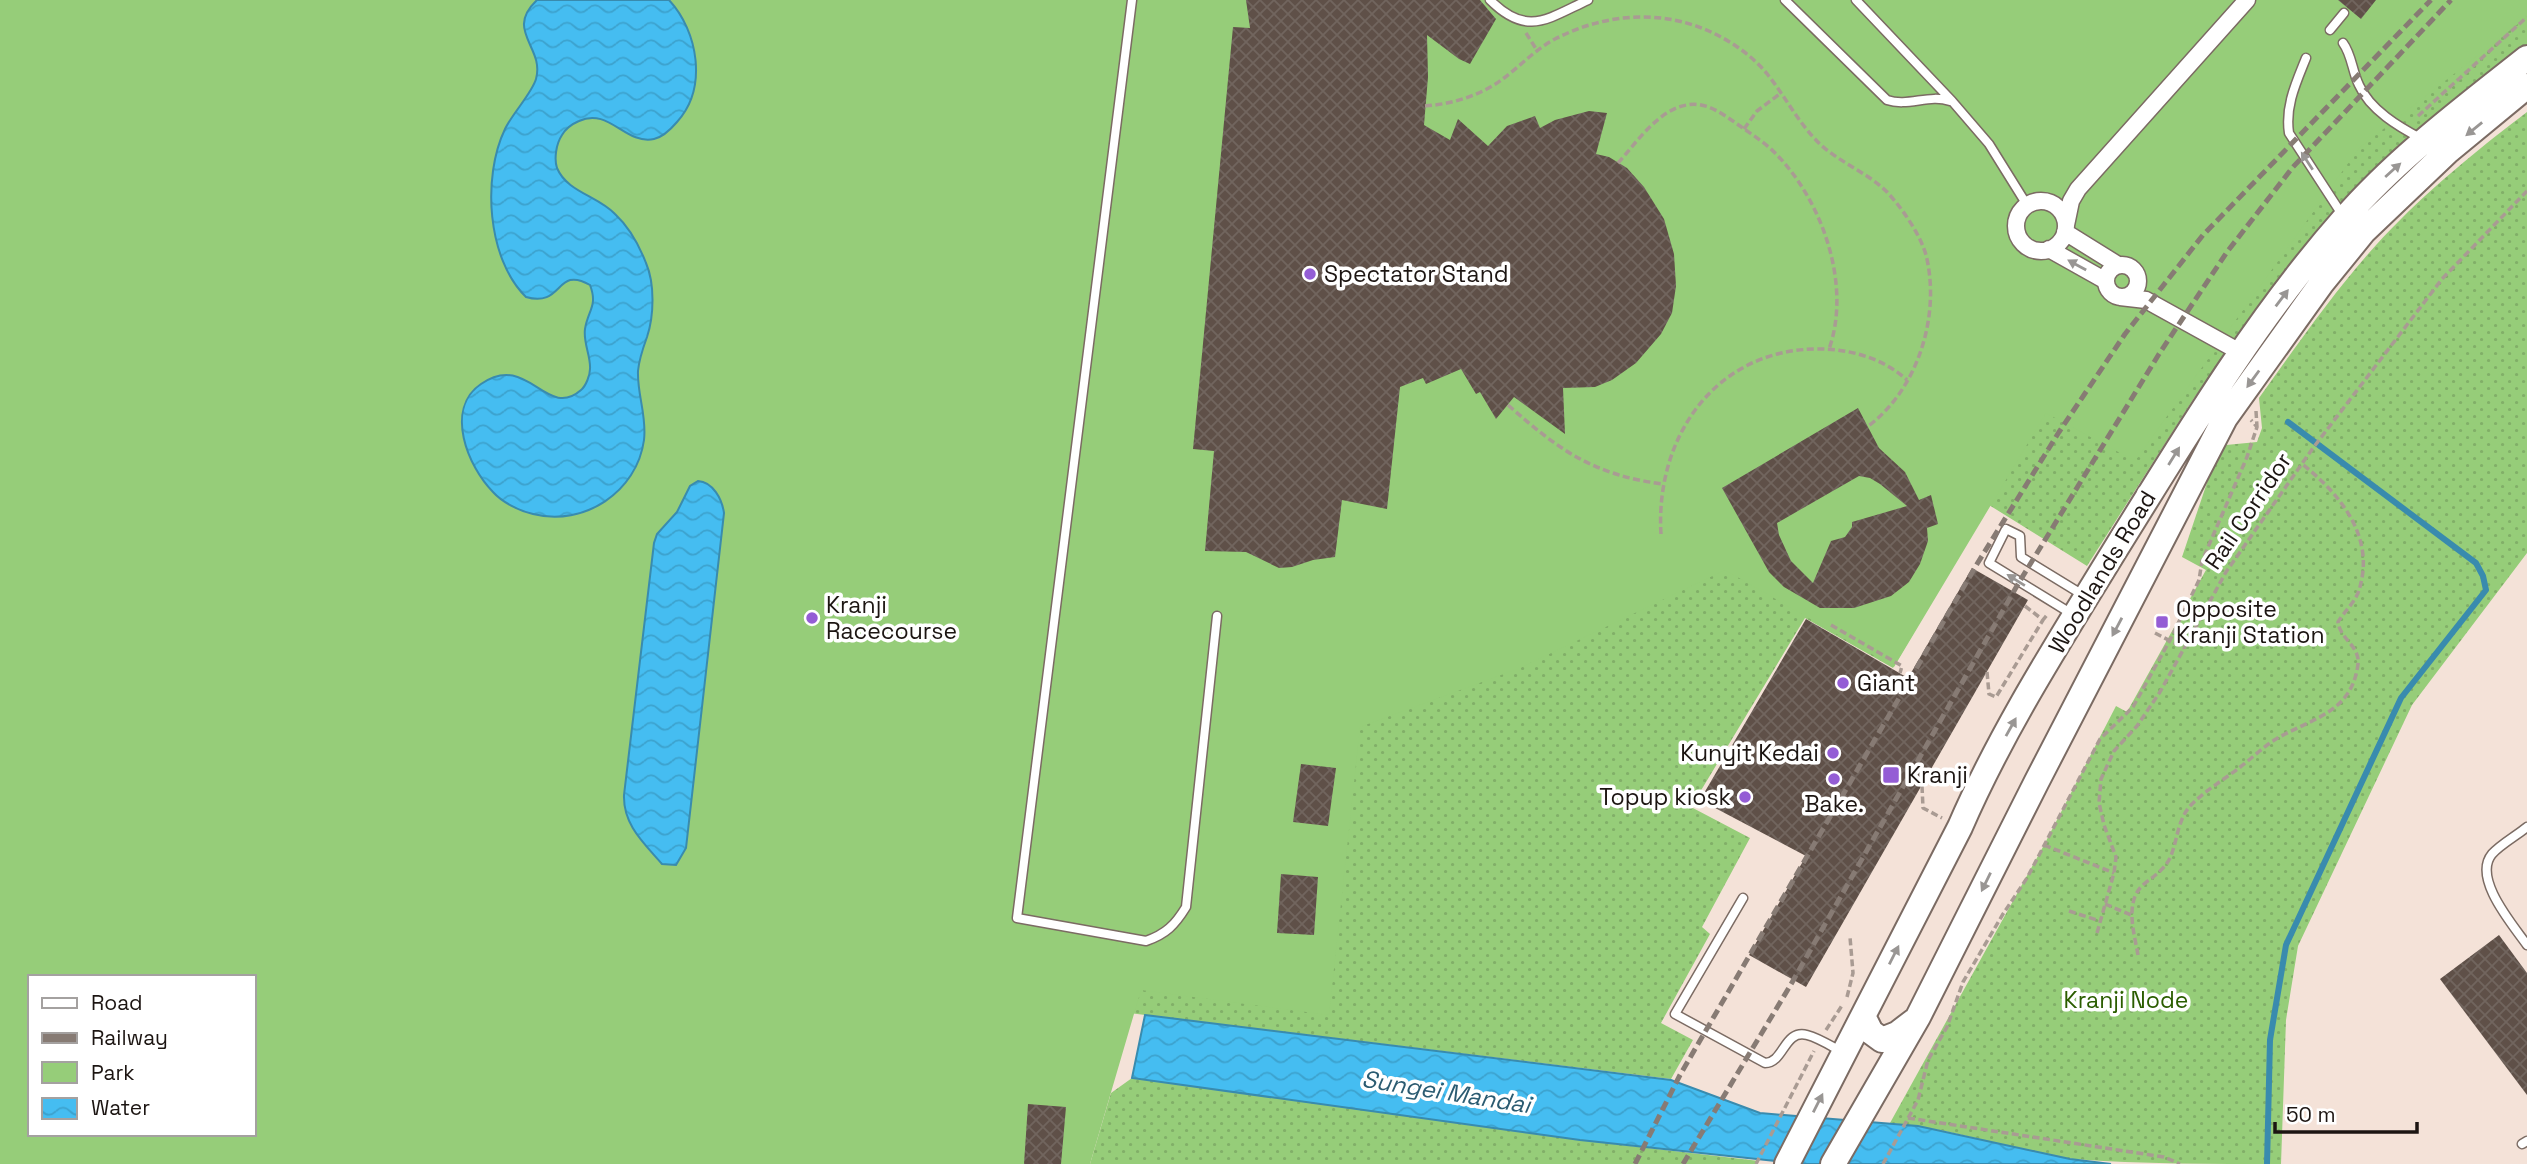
<svg xmlns="http://www.w3.org/2000/svg" width="2527" height="1164" font-family="'Space Grotesk',sans-serif">
<style>
.green{fill:url(#green-dots)}
.pitch{fill:#96cd79;fill-rule:evenodd}
.water{fill:url(#water-waves);stroke:#398bae;stroke-width:2}
.lines{fill:none;stroke-linecap:round;stroke-linejoin:round}
.stream{stroke:#398bae;stroke-width:6}
.building{fill:url(#building-cross-hatch);fill-rule:evenodd}
.service-casing{stroke:#7b6b63;stroke-width:11}
.minor-casing{stroke:#7b6b63;stroke-width:19}
.primary-casing{stroke:#7b6b63;stroke-width:28}
.path{stroke:#a99b93;stroke-width:3.5;stroke-dasharray:7 3.5;stroke-linecap:butt}
.service{stroke:#fff;stroke-width:8}
.minor{stroke:#fff;stroke-width:16}
.primary{stroke:#fff;stroke-width:24}
.rail{stroke:#877b74;stroke-width:5;stroke-dasharray:10 5;stroke-linecap:butt}
.oneway{fill:#999694}
.poi-dot{fill:#945dd5;stroke:#fff;stroke-width:2.5}
.labels{text-anchor:middle;stroke-width:7;stroke-linejoin:round;paint-order:stroke}
.poi-label{font-size:23px;fill:#1c1512;stroke:#fff;text-anchor:start}
.street-label{font-size:23px;fill:#1c1512;stroke:#fff}
.park-label{font-size:23px;fill:#2b5d00;stroke:#fff}
.water-label{font-size:24px;font-style:italic;fill:#2b5b71;stroke:#fff}
</style>
<defs>
<pattern id="green-dots" width="8" height="8" patternUnits="userSpaceOnUse" patternTransform="scale(1.75)"><rect width="8" height="8" fill="#96cd79"/><path d="M2 2h.1M6 6h.1" fill="none" stroke="#81af68" stroke-width="1.8" stroke-linecap="round"/></pattern>
<pattern id="water-waves" width="16" height="10" patternUnits="userSpaceOnUse" patternTransform="scale(1.75)"><rect width="16" height="10" fill="#45bdf1"/><path d="M0 5q4-4 8 0t8 0" fill="none" stroke="#3ca2ce"/></pattern>
<pattern id="building-cross-hatch" width="8" height="8" patternUnits="userSpaceOnUse" patternTransform="scale(1.75)"><rect width="8" height="8" fill="#5f5048"/><path d="M0 0l8 8M0 8l8-8" fill="none" stroke="#71655e"/></pattern>
</defs>
<rect width="100%" height="100%" fill="#f4e2d8"/>
<!-- green -->
<path class="green" d="M2527,0V44L2491,73L2241,334L2194,398L2087,566L1989,505L1893,668L1805,618L1691,807L1750,838L1702,927L1710,934L1661,1023L1693,1040L1671,1079L1014,999L1220,599L1931,496Z
M2527,112V553L2412,705L2298,946L2286,1020L2281,1164C2213,1164 2141,1164 2073,1159C2011,1150 1952,1128 1890,1123L2044,845L2116,706L2127,712L2206,570L2182,557L2213,465L2226,445L2257,442L2262,428L2259,398C2303,337 2347,272 2401,219C2438,182 2486,143 2527,112Z
M1132,1078L1580,1140L1759,1161L1757,1164H1090L1111,1093Z"/>
<!-- pitch -->
<path class="pitch" d="M0,0H2527V17L2359,148L2135,461L2046,413L1894,667L1725,570L1520,668L1360,727L1329,1015L1141,990L1090,1164H0ZM30,977H254V1134H30Z"/>
<!-- water -->
<path class="water" d="M537,0H669C698,31 708,88 677,122C671,129 663,137 654,139C625,145 609,107 579,121C572,124 566,128 562,135C556,144 554,159 557,168C567,192 598,196 615,214C629,227 639,245 646,263C655,284 654,316 647,337C643,348 639,359 638,371C637,394 647,416 644,440C637,492 584,527 533,514C519,511 502,502 493,492C468,467 444,409 481,384C528,351 546,421 581,390C586,386 590,375 590,369C591,356 583,343 585,329C588,310 598,306 590,285C555,265 564,308 526,297C487,259 482,177 505,129C512,114 532,93 536,79C545,47 504,31 537,0Z
M698,481C713,482 722,499 724,513L686,848L676,865L662,864C644,843 623,825 624,795L654,543L657,534L677,512L690,486Z
M1145,1015L1671,1080L1760,1113L1918,1126L2070,1159L2111,1164H1803L1580,1140L1132,1078Z"/>
<g class="lines">
<!-- stream -->
<path class="stream" d="M2267,1164L2270,1040L2286,945L2401,698L2486,590L2483,576L2476,563L2288,422"/>
</g>
<!-- building -->
<path class="building" d="M1246,0H1480L1496,19L1470,64L1459,59L1427,35L1428,77L1424,125L1450,140L1458,119L1488,146L1507,126L1535,116L1540,128L1555,120L1589,111L1607,113L1596,154L1609,157L1627,168L1644,187L1664,219L1674,254L1676,286L1672,313L1661,334L1636,363L1612,380L1595,387L1563,388L1565,434L1514,397L1496,419L1480,392L1476,394L1461,369L1426,384L1423,378L1400,387L1387,509L1342,500L1335,557L1313,560L1292,567L1279,568L1246,552L1205,551L1214,451L1193,449L1233,27L1250,28Z
M2338,0H2376L2361,19Z
M1858,408L1879,448L1905,472L1919,500L1931,495L1938,524L1927,528L1928,541L1920,564L1909,582L1891,596L1854,608H1820L1784,587L1769,572L1722,488ZM1859,476L1870,478L1880,484L1907,506L1852,522V527L1845,537L1831,541L1813,583L1791,561L1779,535L1777,523Z
M1972,568L2028,600L1806,987L1749,955L1806,856L1700,800L1806,619L1908,678Z
M1301,764L1336,768L1328,826L1293,822Z
M1281,874L1318,877L1314,935L1277,933Z
M2499,935L2527,973V1095L2440,979Z
M1028,1104L1066,1107L1061,1164H1024Z"/>
<g class="lines">
<defs>
<path id="service" d="M1132,0L1017,918L1146,941C1166,934 1175,925 1186,907L1217,616
M1490,0C1527,37 1547,19 1588,0
M1785,0L1887,100C1908,107 1929,94 1950,101
M1856,0L1952,101L1989,144L2027,205
M2330,30L2344,13
M2343,43C2352,55 2352,71 2359,85C2370,110 2399,127 2422,139
M2306,58C2296,83 2285,106 2289,133L2343,216
M2072,614L1989,563L2006,529L2020,536L2021,557L2083,595
M2527,827C2516,836 2501,844 2492,854C2472,878 2513,925 2527,945
M1743,898L1675,1014L1765,1063C1784,1063 1784,1029 1807,1035C1819,1038 1831,1046 1842,1052
M2522,1144L2527,1141"/>
<path id="minor" d="M2016 226a25 25 0 1 1 50 0a25 25 0 1 1-50 0Z
M2066,225L2071,201L2078,189L2247,0
M2065,232L2118,265
M2049,249L2106,281
M2106 281a16 16 0 1 1 32 0a16 16 0 1 1-32 0Z
M2120,297L2146,300L2240,352"/>
<path id="primary" d="M1863,1016L1871,1032L1882,1040L1897,1034L1914,1021
M1787,1164L1960,827C2002,730 2060,640 2115,550C2186,436 2255,320 2344,219C2397,158 2464,108 2527,58
M1833,1164L1918,1017L2037,781L2225,418L2321,284L2364,231L2447,152L2527,86"/>
</defs>
<!-- service casing -->
<use href="#service" class="service-casing"/>
<!-- minor casing -->
<use href="#minor" class="minor-casing"/>
<!-- primary casing -->
<use href="#primary" class="primary-casing"/>
<!-- path -->
<path class="path" d="M1526,33L1538,52
M1425,106C1453,104 1482,95 1504,78C1520,66 1536,49 1555,39C1590,21 1629,13 1668,19C1704,24 1745,46 1768,75C1784,95 1797,120 1815,139C1835,161 1866,171 1887,192C1902,208 1920,234 1926,255C1941,315 1918,390 1867,427
M2418,116L2527,17
M1744,129L1757,111L1781,93
M1618,163C1636,143 1659,109 1687,105C1707,101 1724,115 1740,126C1751,134 1764,142 1774,152C1822,199 1852,285 1829,349
M1508,405C1559,450 1593,475 1663,484
M2256,411L2257,427
M1661,534C1655,438 1715,349 1818,349C1850,349 1883,358 1907,380
M2025,606L2043,620L2047,615
M1831,625L1902,666L1900,673
M2155,633L2184,648
M1987,672L1989,694L1996,697L2043,620
M1922,786L1923,808L1942,818
M2044,845L2114,873
M2105,904L2131,915
M2069,911L2100,921
M2097,933L2114,873L2116,857L2104,825L2099,803L2101,779L2114,751L2137,726L2160,692L2226,572L2313,448L2442,279L2527,191
M2138,955C2134,932 2124,901 2144,884C2154,876 2164,870 2170,858C2178,840 2177,819 2192,804C2205,791 2223,780 2239,768C2251,759 2263,747 2276,739C2312,718 2352,713 2358,664C2360,646 2340,639 2338,622C2344,612 2356,601 2359,590C2376,537 2340,494 2302,464
M1847,997L1853,973L1850,937
M1826,1030L1843,1004
M1908,1118L2164,1157L2180,1164
M1756,1164L1814,1051
M1883,1164L1918,1100L1928,1060L1947,1027L1963,982L2003,914L2027,878L2100,739L2133,707L2170,640L2199,580L2202,561L2247,457L2257,427L2251,420"/>
<!-- service -->
<use href="#service" class="service"/>
<!-- minor -->
<use href="#minor" class="minor"/>
<!-- primary -->
<use href="#primary" class="primary"/>
<!-- rail -->
<path class="rail" d="M1635,1164L1680,1075L1977,564L2059,432L2125,334L2203,235L2431,0
M1683,1164L1790,986L2018,584L2159,354L2227,252L2293,167L2451,0"/>
</g>
<!-- one-way arrows -->
<defs><path id="oneway-solid" d="M-6-.8H1V-3.2L6.5 0L1 3.2V.8H-6Z" transform="scale(1.75)"/></defs>
<g class="oneway">
<use href="#oneway-solid" transform="translate(2474 129) rotate(141)"/>
<use href="#oneway-solid" transform="translate(2307 161) rotate(-123)"/>
<use href="#oneway-solid" transform="translate(2393 170) rotate(-42)"/>
<use href="#oneway-solid" transform="translate(2077 265) rotate(-151)"/>
<use href="#oneway-solid" transform="translate(2282 298) rotate(-53)"/>
<use href="#oneway-solid" transform="translate(2253 379) rotate(126)"/>
<use href="#oneway-solid" transform="translate(2174 456) rotate(-58)"/>
<use href="#oneway-solid" transform="translate(2016 580) rotate(-148)"/>
<use href="#oneway-solid" transform="translate(2117 627) rotate(118)"/>
<use href="#oneway-solid" transform="translate(2011 727) rotate(-61)"/>
<use href="#oneway-solid" transform="translate(1986 882) rotate(116)"/>
<use href="#oneway-solid" transform="translate(1894 955) rotate(-63)"/>
<use href="#oneway-solid" transform="translate(1818 1103) rotate(-63)"/>
</g>
<!-- markers -->
<g class="poi-dot">
<circle cx="1310" cy="274" r="7"/>
<circle cx="812" cy="618" r="7"/>
<rect x="2155" y="615" width="14" height="14" rx="3.5"/>
<circle cx="1843" cy="683" r="7"/>
<circle cx="1833" cy="753" r="7"/>
<rect x="1882" y="766" width="18" height="18" rx="3.5"/>
<circle cx="1834" cy="779" r="7"/>
<circle cx="1745" cy="797" r="7"/>
</g>
<g class="labels">
<!-- poi labels -->
<g class="poi-label">
<text x="1324" y="282">Spectator Stand</text>
<text x="826" y="613">Kranji<tspan x="826" dy="26">Racecourse</tspan></text>
<text x="2176" y="617">Opposite<tspan x="2176" dy="26">Kranji Station</tspan></text>
<text x="1857" y="691">Giant</text>
<text x="1819" y="761" text-anchor="end">Kunyit Kedai</text>
<text x="1907" y="783">Kranji</text>
<text x="1731" y="805" text-anchor="end">Topup kiosk</text>
<text x="1834" y="812" text-anchor="middle">Bake.</text>
</g>
<!-- street labels -->
<g class="street-label">
<text transform="translate(2248 511) rotate(-56)" y="8">Rail Corridor</text>
<text transform="translate(2102 572) rotate(-59)" y="8">Woodlands Road</text>
</g>
<!-- park labels -->
<g class="park-label">
<text x="2126" y="1008">Kranji Node</text>
</g>
<!-- water labels -->
<g class="water-label">
<text transform="translate(1446 1092) rotate(9)" y="8">Sungei Mandai</text>
</g>
</g>
<!-- legend -->
<rect x="28" y="975" width="228" height="161" fill="#ffffff" stroke="#a4a1a0" stroke-width="2"/>
<rect x="42" y="998" width="35" height="10" fill="#ffffff" stroke="#a4a1a0" stroke-width="2"/>
<text x="91" y="1010" font-size="21" fill="#1c1512">Road</text>
<rect x="42" y="1033" width="35" height="10" fill="#877b74" stroke="#a4a1a0" stroke-width="2"/>
<text x="91" y="1045" font-size="21" fill="#1c1512">Railway</text>
<rect x="42" y="1062" width="35" height="21" fill="#96cd79" stroke="#a4a1a0" stroke-width="2"/>
<text x="91" y="1080" font-size="21" fill="#1c1512">Park</text>
<rect x="42" y="1098" width="35" height="21" fill="url(#water-waves)" stroke="#a4a1a0" stroke-width="2"/>
<text x="91" y="1115" font-size="21" fill="#1c1512">Water</text>
<!-- scale -->
<path d="M2275 1122v10h142v-10" fill="none" stroke="#1c1512" stroke-width="3.5"/>
<text x="2286" y="1122" font-size="21" fill="#1c1512" stroke="#ffffff" stroke-width="5" paint-order="stroke">50 m</text>
</svg>
